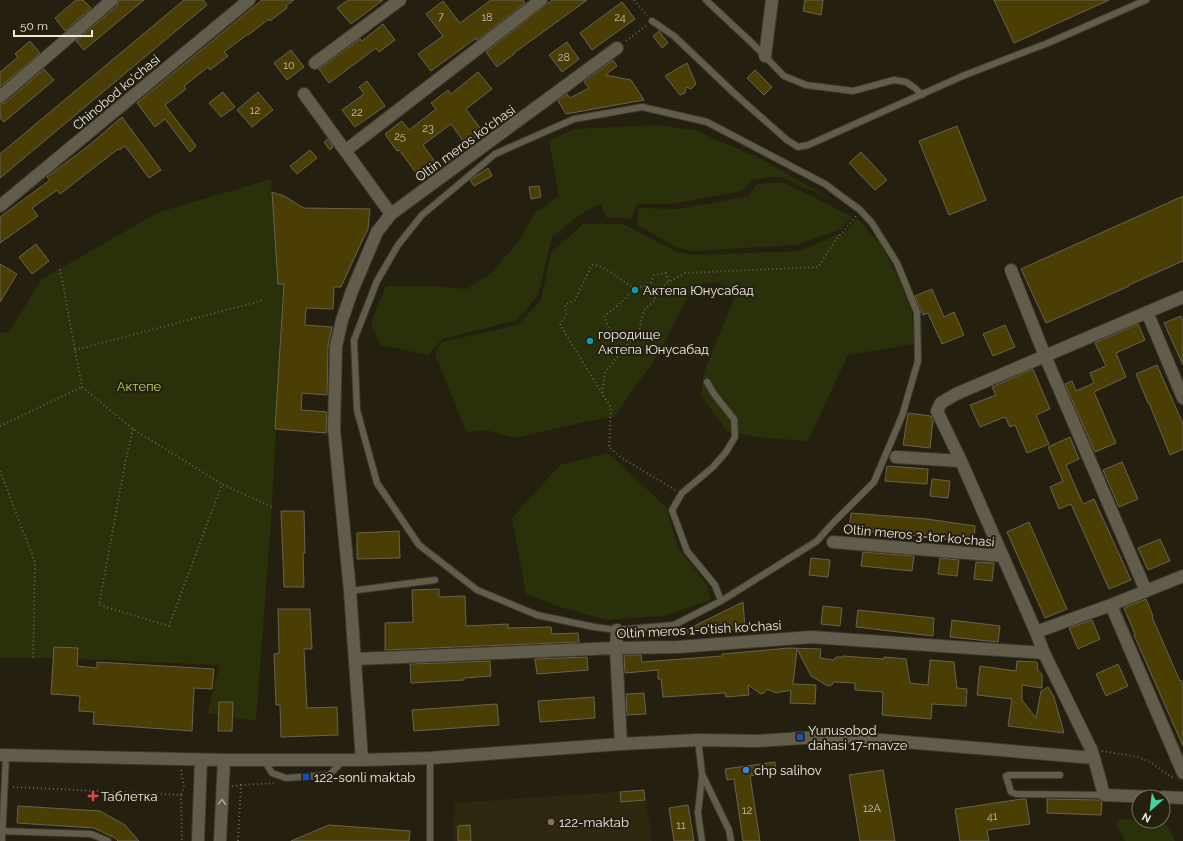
<svg xmlns="http://www.w3.org/2000/svg" width="1183" height="841" font-family="Raleway,sans-serif">
<style>
.built{fill:#2f2811}
.green{fill:#2a310a}
.building{fill:#4b3e05;stroke:#686350}
.lines{fill:none;stroke-linecap:round;stroke-linejoin:round}
.service-casing{stroke:#3e3a31;stroke-width:8}
.minor-casing{stroke:#3e3a31;stroke-width:14}
.tertiary-casing{stroke:#3e3a31;stroke-width:14}
.path{stroke:#686355;stroke-width:2;stroke-dasharray:1 3;stroke-linecap:butt}
.service{stroke:#625d4a;stroke-width:6}
.minor{stroke:#625d4a;stroke-width:12}
.tertiary{stroke:#625d4a;stroke-width:12}
.oneway{stroke:#a8a495}
.culture-dot{fill:#0f9aa8;stroke:#241f0f;stroke-width:1.5}
.transit-dot{fill:#1a4fb4;stroke:#241f0f;stroke-width:1.5}
.shop-dot{fill:#3f7fe0;stroke:#241f0f;stroke-width:1.5}
.health-dot{fill:#e0444e;stroke:#241f0f;stroke-width:1.5}
.education-dot{fill:#8d6e63;stroke:#241f0f;stroke-width:1.5}
.labels{text-anchor:middle;stroke-width:4;stroke-linejoin:round;paint-order:stroke}
.number-label{font-size:11px;fill:#c4bfa9}
.street-label{font-size:13px;fill:#edeae0;stroke:#241f0f}
.poi-label{font-size:13px;fill:#edeae0;stroke:#241f0f;text-anchor:start}
.park-label{font-size:13px;fill:#bbd459;stroke:#241f0f}
</style>
<rect width="100%" height="100%" fill="#241f0f"/>
<!-- built -->
<path class="built" d="M644,790L652,841H453L455,803Z"/>
<!-- green -->
<path class="green" d="M657,125L694,130L761,159L835,201L781,177L753,179L742,191L671,204H637L631,219L605,217L601,203L577,217L552,237L538,295L517,320L442,339L428,355L380,345L371,323L386,286H430L467,289L491,273L520,240L534,214L559,196L549,141L575,129Z
M271,179L278,283L283,284L272,507L256,721L208,713L219,665L54,658H0V332L8,333L42,279L159,212Z
M783,182L852,217L841,229L797,245L691,251L676,247L637,225L639,208L679,209L748,196L757,184Z
M857,218L882,246L900,282L912,310L914,344L848,355L808,441L764,438L728,432L701,396L704,372L736,293L717,282L701,284L686,299L659,354L639,381L614,417L599,419L514,438L486,430L466,432L435,354L442,342L518,325L541,300L551,253L583,224H623L677,252L696,255L800,251L846,231Z
M608,453L666,507L678,548L707,585L711,600L663,616L607,620L563,608L526,594L512,518L560,465Z
M1120,819L1163,822L1169,828L1175,841H1125L1116,823Z"/>
<!-- building -->
<path class="building" d="M76,0H83L91,8L65,31L55,18Z
M119,0H144L84,50L76,41L117,6Z
M184,0H203L207,5L0,178V154Z
M262,0H294L286,6L287,8L270,21L269,19L248,35V34L224,52L228,56L210,70L208,67L184,86L186,89L165,105L196,146L190,152L165,119L155,127L137,103Z
M348,0H383L351,24L337,8Z
M491,0H523L525,3L477,40L476,38L431,71L418,54L443,36L426,14L443,1L460,23Z
M552,0H587L514,53V54L497,67L486,52Z
M805,0H823L821,15L803,11Z
M994,0H1109L1014,43Z
M622,2L635,19L592,50L580,33Z
M383,24L395,40L379,52L376,48L329,83L319,69L360,39L362,41Z
M659,31L668,43L662,48L653,36Z
M30,41L40,53L0,87V72L18,57L15,54Z
M567,42L579,59L562,72L549,55Z
M291,50L304,67L287,80L274,63Z
M613,60L617,66L605,75L631,80L644,100L566,114L558,101L567,94L570,98L589,88L584,82Z
M687,63L696,84L691,89L686,87L685,93L680,95L665,76Z
M44,69L54,80L4,122L0,118V104L5,103Z
M755,70L772,87L764,95L747,78Z
M478,72L492,89L466,109L483,132L466,145L451,124L423,145L438,166L420,178L399,150L397,151L385,134L402,121L409,130L436,109L431,103L448,90L451,94Z
M367,81L385,106L355,127L342,110L364,94L359,87Z
M223,92L235,107L221,117L209,103Z
M258,92L273,110L252,127L237,110Z
M122,117L161,170L149,178L125,146L119,150L118,149L60,194L57,190L32,208L38,216L0,243V217L50,180L47,177L87,147Z
M957,126L986,200L949,215L919,141Z
M328,139L333,147L330,150L324,142Z
M310,150L317,158L297,174L290,166Z
M861,152L887,180L875,190L849,163Z
M488,168L492,176L474,186L470,180Z
M539,186L541,197L531,199L529,187Z
M272,192L284,196L304,208L370,209L368,229L363,239L341,287H334L333,309L306,308L305,325L332,327L328,346L327,395L302,393L301,410L327,412L326,433L275,429L284,284H278Z
M1183,196V261L1129,285V286L1100,299L1046,323L1021,269Z
M36,244L49,261L32,274L19,257Z
M0,264L17,274L0,302Z
M932,289L944,317L954,312L964,335L942,344L928,313L923,315L915,296Z
M1181,316L1183,321V365L1164,323Z
M1138,324L1145,340L1116,353L1126,377L1094,392L1116,443L1095,452L1065,384L1072,381L1076,391L1094,383L1090,373L1106,366L1095,343Z
M1005,325L1015,347L993,356L983,334Z
M1157,365L1183,424V449L1170,455L1149,403H1148L1136,374Z
M1033,369L1050,409L1036,415L1049,444L1027,453L1015,425L1010,427L1005,417L980,427L970,405L996,395L992,387Z
M908,413L931,416L933,420L930,448L903,445Z
M1070,437L1079,459L1066,465L1083,504L1094,499L1131,580L1109,589L1071,504L1059,509L1050,487L1063,481L1048,447Z
M1122,462L1138,499L1119,507L1103,470Z
M887,466L928,469L927,484L885,481Z
M932,479L950,481L948,498L930,496Z
M281,511H304L305,553H303L304,587H284Z
M851,513L927,519L975,526L974,543L921,536L849,530Z
M1029,522L1067,609L1045,618L1007,532Z
M399,531L400,558L357,559V533Z
M1160,539L1170,561L1148,570L1138,548Z
M863,552L914,556L912,571L861,566Z
M811,558L830,560L828,577L809,575Z
M940,558L959,560L957,576L938,574Z
M976,562L994,563L992,581L974,579Z
M439,589V597L465,596L466,626L508,624V628L551,627L552,634L578,633L579,642L385,650V623L413,622L412,590Z
M1146,599L1153,616L1152,617L1180,681L1181,680L1183,685V746L1134,635L1135,634L1124,608Z
M743,602L745,628L680,634V633Z
M823,606L842,608L840,626L821,624Z
M278,609H310L312,649H304L307,708L337,707L338,735L281,737L280,705H276L274,654L279,653Z
M858,610L934,618L933,636L856,627Z
M952,620L1000,626L998,642L950,637Z
M1092,620L1100,639L1078,649L1069,628Z
M54,647L78,648L77,666L97,668V662L214,669L212,689L194,688L192,731L93,724L94,712L79,711L80,696L51,694Z
M789,648L821,649L820,658L834,660L836,657H843V656L884,659V657L906,659L910,683L928,685L930,660L954,662L957,688L967,689L966,706L932,704L931,719L882,715L883,692L855,690V683L834,682L832,685L828,686L811,676L797,649L793,684L816,685L815,704L790,703L791,690L776,693L767,689L764,693L761,694L748,685L749,695L726,697L725,693L663,697L661,679H658V670L625,673L624,655H641L642,662L722,656V654Z
M587,657L588,670L537,674L535,659Z
M490,661L491,676L464,678V680L411,683L410,664Z
M1017,661L1037,662L1038,671L1042,674V688L1022,685V700L1036,718L1041,691L1048,687L1054,697L1064,733L1008,726L1012,699L977,695L980,666L1016,671Z
M1118,664L1128,686L1106,696L1096,674Z
M644,693L646,714L627,715L626,694Z
M594,697L595,718L540,722L538,701Z
M219,702H233L232,731H218Z
M497,704L499,725L414,731L412,710Z
M775,762L776,772L750,776L760,841H743L734,779L727,780L725,769Z
M883,770L895,841H860L849,775Z
M644,790L645,800L621,802L620,792Z
M1022,799H1026L1030,824L987,830L989,841H960L955,809Z
M1047,799L1099,800L1102,802L1101,815L1047,813Z
M688,805L694,841H674L669,808Z
M18,806L100,811L125,825L139,841H118L115,838L94,828L17,823Z
M329,825L410,831L409,841H291Z
M470,825L471,841H458V826Z"/>
<g class="lines">
<defs>
<path id="service" d="M706,0L754,45L784,76L806,85L853,91L894,80L906,82L915,88L922,95
M652,21L674,36L735,94L787,140L798,147L808,145L965,75L1048,43L1146,0
M642,107L707,122L825,184L860,210L872,223L897,263L917,312L918,361L902,416L874,482L832,524L817,541L721,601L674,625L617,630L594,627L537,615L477,590L419,545L377,483L357,410L354,340L377,281L398,245L422,215L495,154L574,119Z
M707,382L714,394L734,419L735,437L726,452L713,467L682,493L672,510L687,551L715,585L721,601
M350,591L435,580
M698,740L702,774L729,830L731,841
M430,758V841
M264,760L272,773L286,778L329,775L343,761
M1060,775H1009L1006,776L1011,792L1016,794L1104,795
M0,831L91,834L108,841
M2,841L6,755
M702,841L698,813L702,775"/>
<path id="minor" d="M765,56L772,0
M315,63L400,0
M304,94L391,214
M0,97L112,0
M345,151L541,0
M1011,270L1045,356L1146,591
M1147,312L1183,398
M896,457L961,461L1036,632L1044,653L1091,749L1094,758
M961,461L937,411L941,403L956,394L1183,297
M833,542L1003,556
M1111,605L1183,773
M617,630L616,648L621,744
M1036,632L1111,605L1183,576
M355,659L616,648L678,647L811,637L1044,653
M224,760H362L430,758L621,744L698,740L757,741L833,736L1094,758L1104,795L1153,797
M362,760L350,591L334,429L336,346L342,320L352,291L377,232L391,214L617,48
M1163,797L1183,798"/>
<path id="tertiary" d="M0,206L249,0
M0,755L224,760L220,841
M198,841L201,760"/>
</defs>
<!-- service casing -->
<use href="#service" class="service-casing"/>
<!-- minor casing -->
<use href="#minor" class="minor-casing"/>
<!-- tertiary casing -->
<use href="#tertiary" class="tertiary-casing"/>
<!-- path -->
<path class="path" d="M634,0L647,16
M626,41L646,26
M60,269L82,387L133,429L222,484L272,507
M629,340L610,330L604,317L625,299L634,288L650,285L654,275L666,273L669,282
M75,350L264,300
M602,393L560,325L566,315L565,305L575,300L592,265C608,266 620,281 634,288
M0,426L82,387
M133,429L125,464L99,605L169,626L222,484
M0,471L35,562L33,659
M675,490L622,458L609,447L611,407L602,394L605,372L639,330L644,310L654,301L657,292L667,283L685,273L818,267L835,241L856,216
M1102,751L1138,757L1150,762L1173,778
M181,770L184,787L181,795
M232,786L241,785
M13,787L181,795L182,841
M238,841L241,785L276,783"/>
<!-- service -->
<use href="#service" class="service"/>
<!-- minor -->
<use href="#minor" class="minor"/>
<!-- tertiary -->
<use href="#tertiary" class="tertiary"/>
</g>
<!-- one-way arrows -->
<defs><path id="oneway-chevron" d="M-2-3.5L2.5 0L-2 3.5" fill="none" stroke-width="1.6" stroke-linecap="round" stroke-linejoin="round"/></defs>
<use class="oneway" href="#oneway-chevron" transform="translate(222 802) rotate(-87)"/>
<!-- markers -->
<g class="culture-dot">
<circle cx="635" cy="290" r="4"/>
<circle cx="590" cy="341" r="4"/>
</g>
<g class="transit-dot">
<rect x="796" y="733" width="8" height="8" rx="2"/>
<rect x="302" y="773" width="8" height="8" rx="2"/>
</g>
<circle class="shop-dot" cx="746" cy="770" r="4"/>
<path class="health-dot" d="M91 790h4v4h4v4h-4v4h-4v-4h-4v-4h4z"/>
<circle class="education-dot" cx="551" cy="822" r="4"/>
<g class="labels">
<!-- number labels -->
<g class="number-label">
<text x="441" y="20">7</text>
<text x="487" y="21">18</text>
<text x="620" y="21">24</text>
<text x="564" y="61">28</text>
<text x="289" y="69">10</text>
<text x="255" y="114">12</text>
<text x="357" y="116">22</text>
<text x="428" y="132">23</text>
<text x="400" y="140">25</text>
<text x="872" y="812">12A</text>
<text x="747" y="814">12</text>
<text x="992" y="820">41</text>
<text x="681" y="829">11</text>
</g>
<!-- street labels -->
<g class="street-label">
<text transform="translate(116 92) rotate(-40)" y="5">Chinobod ko'chasi</text>
<text transform="translate(465 143) rotate(-36)" y="5">Oltin meros ko'chasi</text>
<text transform="translate(919 535) rotate(5)" y="5">Oltin meros 3-tor ko'chasi</text>
<text transform="translate(699 629) rotate(-3)" y="5">Oltin meros 1-o'tish ko'chasi</text>
</g>
<!-- poi labels -->
<g class="poi-label">
<text x="643" y="295">Актепа Юнусабад</text>
<text x="598" y="339">городище<tspan x="598" dy="15">Актепа Юнусабад</tspan></text>
<text x="808" y="735">Yunusobod<tspan x="808" dy="15">dahasi 17-mavze</tspan></text>
<text x="754" y="775">chp salihov</text>
<text x="314" y="782">122-sonli maktab</text>
<text x="101" y="801">Таблетка</text>
<text x="559" y="827">122-maktab</text>
</g>
<!-- park labels -->
<g class="park-label">
<text x="139" y="391">Актепе</text>
</g>
</g>
<!-- north arrow -->
<g transform="translate(1151 809) rotate(208)"><circle r="19" fill="#241f0f" stroke="#747063"/>
<path d="M0-3L7 15L0 10L-7 15Z" fill="#45d49f"/>
<text y="-6" font-size="11" font-weight="bold" text-anchor="middle" fill="#edeae0">N</text>
</g>
<!-- scale -->
<path d="M14 30v6h78v-6" fill="none" stroke="#edeae0" stroke-width="2"/>
<text x="20" y="30" font-size="12" fill="#edeae0" stroke="#241f0f" stroke-width="3" paint-order="stroke">50 m</text>
</svg>
